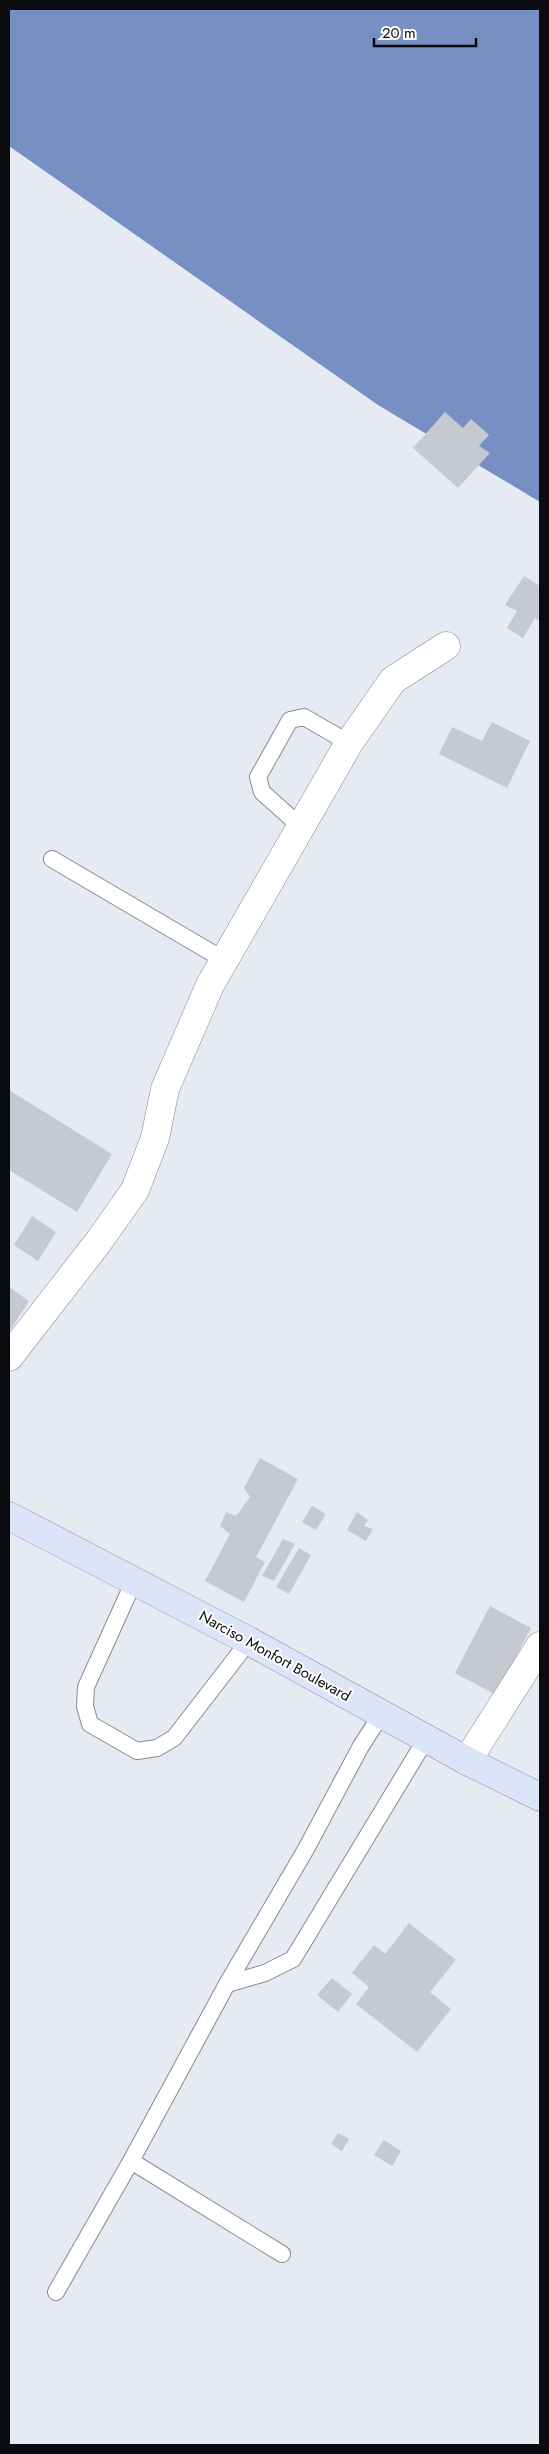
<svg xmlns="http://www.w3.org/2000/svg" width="549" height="2454" font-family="Jost,sans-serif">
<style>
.water{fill:#778fc2}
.building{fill:#c5cad2}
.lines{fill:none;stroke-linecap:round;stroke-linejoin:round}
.lane-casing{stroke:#878b93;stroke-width:18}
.street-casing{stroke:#878b93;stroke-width:29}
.primary-casing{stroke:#848ea2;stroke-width:29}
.lane{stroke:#fff;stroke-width:16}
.street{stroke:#fff;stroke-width:28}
.primary{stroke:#dce5f7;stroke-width:28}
.labels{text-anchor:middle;stroke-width:4;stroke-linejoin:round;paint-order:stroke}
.street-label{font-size:15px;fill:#0a0b0e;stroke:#fff}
</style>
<rect width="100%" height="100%" fill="#e5eaf3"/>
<!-- water -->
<path class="water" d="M9,9H540V502L378,405L9,146Z"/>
<!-- building -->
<path class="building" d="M445,412L463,428L471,419L489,435L479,446L490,453L458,488L413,448Z
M524,576L540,586V621L535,618L523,638L507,628L517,611L505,605Z
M492,722L530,741L507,788L439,754L452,727L482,741Z
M9,1090L112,1154L77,1212L9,1170Z
M32,1216L56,1232L38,1261L14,1245Z
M9,1287L29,1301L9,1332Z
M260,1458L298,1479L256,1557L265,1562L244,1602L205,1581L230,1534L220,1526L226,1512L236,1516L250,1497L244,1488Z
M312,1506L326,1514L316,1530L302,1522Z
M357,1512L368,1520L364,1526L373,1529L366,1541L347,1530Z
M283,1539L295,1544L274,1581L262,1576Z
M299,1548L311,1555L289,1594L276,1587Z
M490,1606L531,1628L496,1695L455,1673Z
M409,1923L456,1960L430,1992L451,2009L417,2052L356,2004L369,1987L352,1973L374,1945L385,1954Z
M332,1978L352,1994L338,2012L317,1995Z
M338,2133L349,2139L342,2151L331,2144Z
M384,2140L401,2151L392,2166L374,2155Z"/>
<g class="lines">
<defs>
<path id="lane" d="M300,826L262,792L258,777L290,720L304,717L349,743
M52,859L224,960
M134,1581L86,1687L85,1706L90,1724L137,1751L157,1748L174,1738L249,1641
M227,1984L265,1973L293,1959L426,1739
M131,2161L282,2254
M56,2292L131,2161L227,1984L306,1849L361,1746L381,1715"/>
<path id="street" d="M9,1357L99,1241L135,1190L155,1138L165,1089L210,985L349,743L393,680L446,646
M467,1761L540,1646"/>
<path id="primary" d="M9,1516L249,1641L467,1761L540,1797"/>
</defs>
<!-- lane casing -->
<use href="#lane" class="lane-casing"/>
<!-- street casing -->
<use href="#street" class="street-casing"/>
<!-- primary casing -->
<use href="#primary" class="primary-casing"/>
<!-- lane -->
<use href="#lane" class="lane"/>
<!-- street -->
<use href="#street" class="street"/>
<!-- primary -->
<use href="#primary" class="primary"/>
</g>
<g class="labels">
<!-- street labels -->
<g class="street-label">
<text transform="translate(275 1656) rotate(29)" y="5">Narciso Monfort Boulevard</text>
</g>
</g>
<!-- border -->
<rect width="549" height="2454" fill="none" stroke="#0a0b0e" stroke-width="20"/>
<!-- scale -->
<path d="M374 38v8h102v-8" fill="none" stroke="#0a0b0e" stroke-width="2.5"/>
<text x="382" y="38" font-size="15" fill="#0a0b0e" stroke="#ffffff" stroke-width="4" paint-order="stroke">20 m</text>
</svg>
